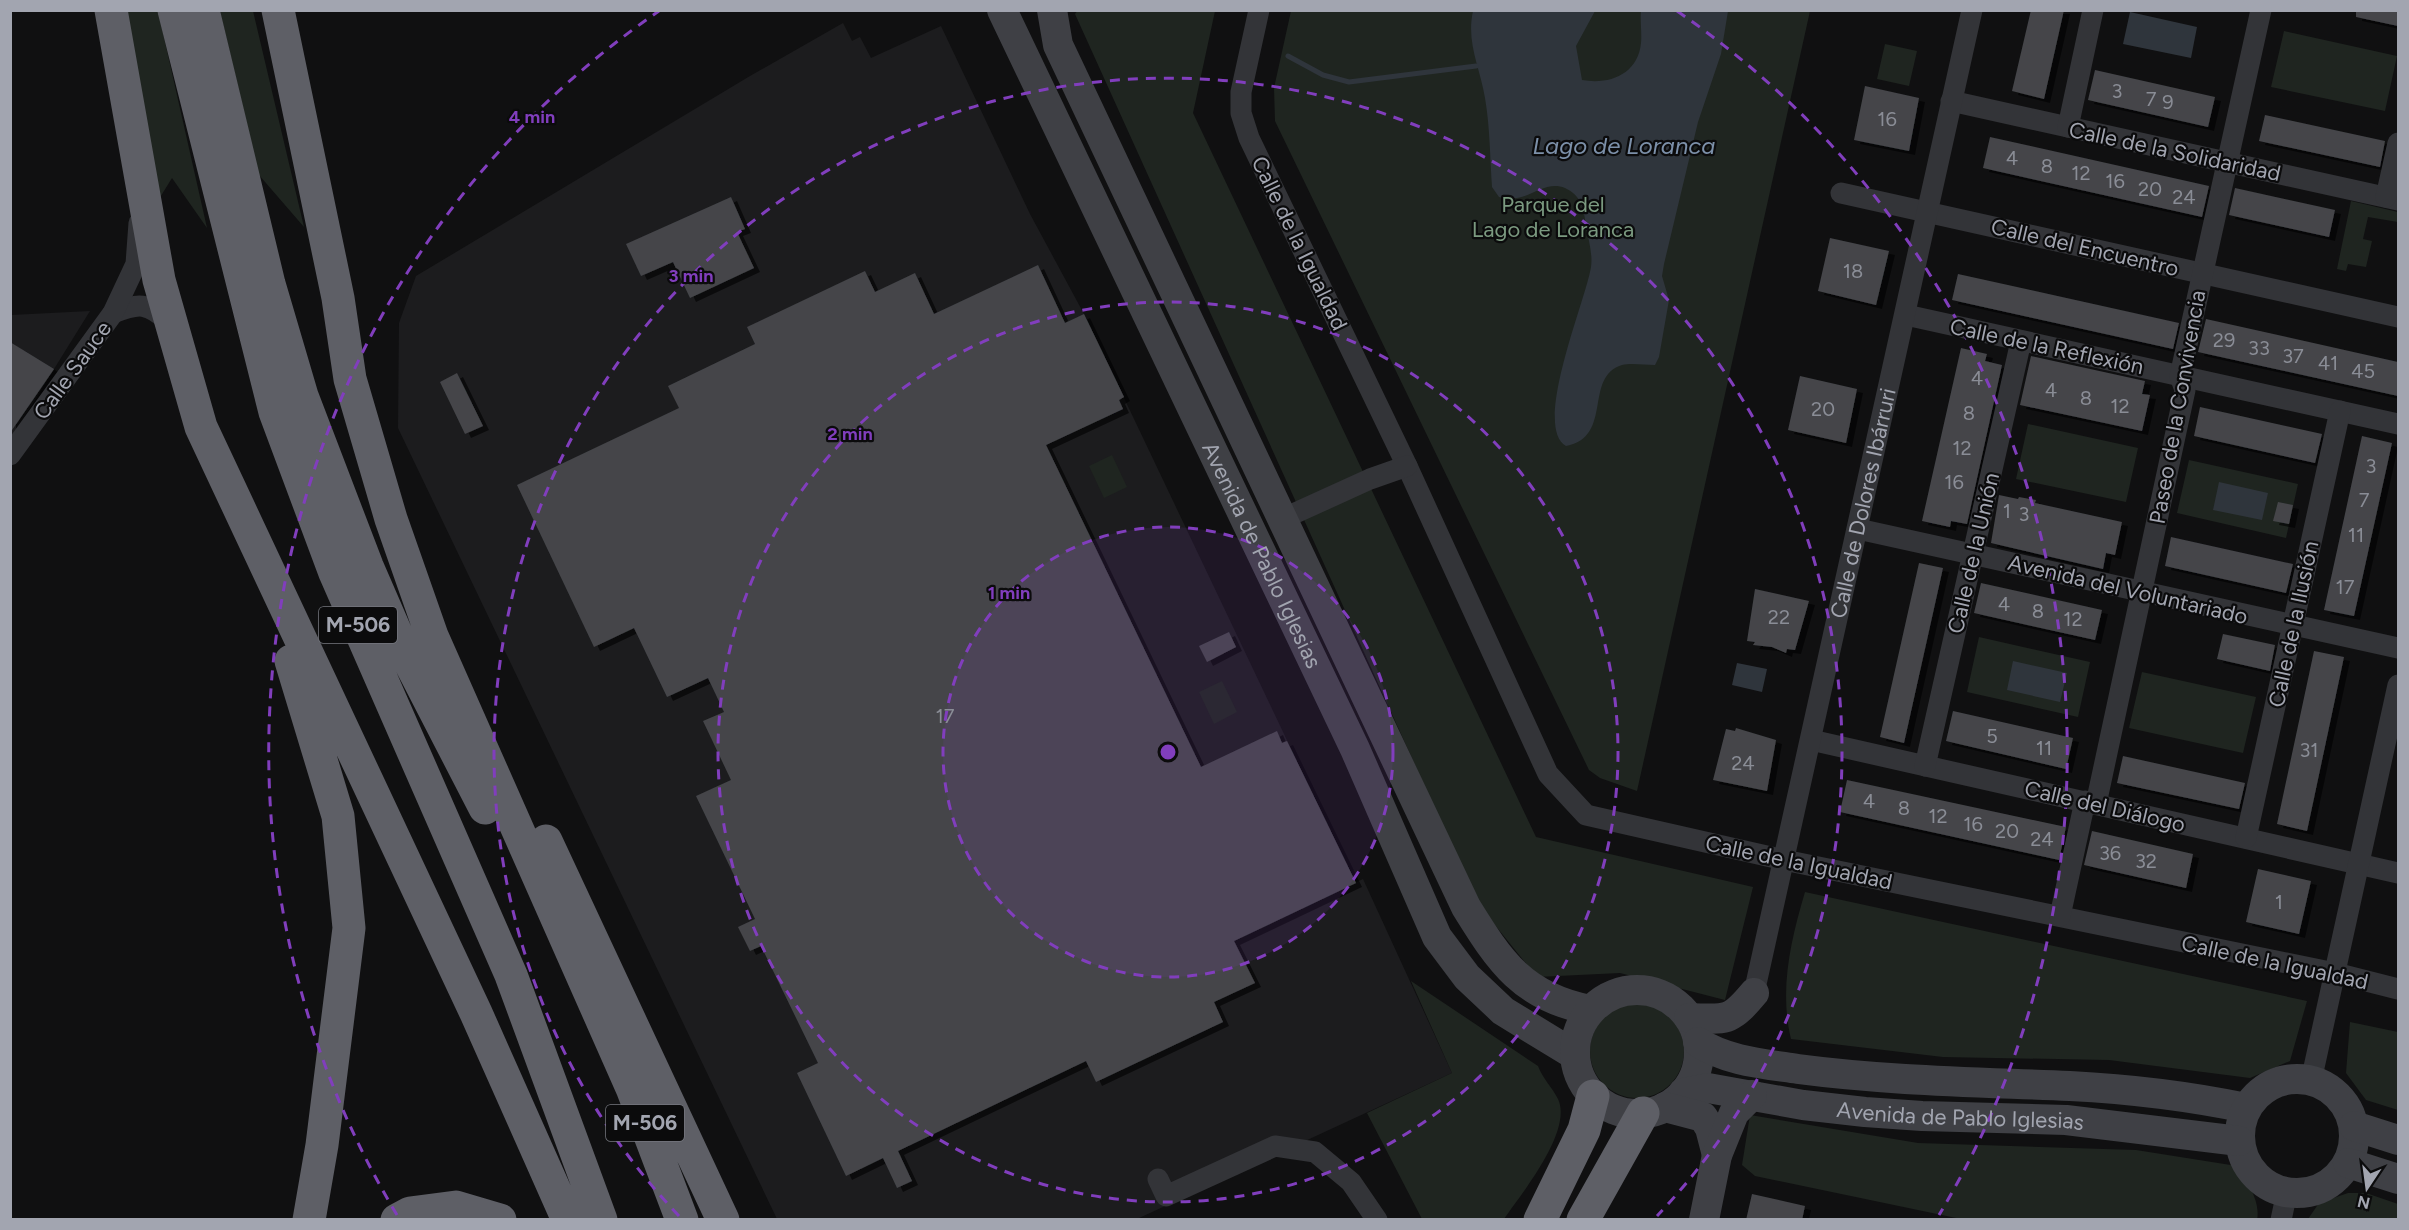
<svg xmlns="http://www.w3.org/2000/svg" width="2409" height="1230" font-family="Figtree,sans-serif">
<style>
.built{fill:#1c1c1e}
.green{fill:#1f2520}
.water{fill:#2f353c}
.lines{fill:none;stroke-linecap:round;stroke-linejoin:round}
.stream{stroke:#2f353c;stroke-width:5}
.building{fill:#444549;filter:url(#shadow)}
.street{stroke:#333438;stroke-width:21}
.secondary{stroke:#3f4045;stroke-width:30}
.highway{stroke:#5e5f66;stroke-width:33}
.ring{fill:none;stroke:#813ebd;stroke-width:3;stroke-dasharray:10 8}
.labels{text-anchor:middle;stroke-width:4.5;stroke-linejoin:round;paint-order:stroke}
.number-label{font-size:20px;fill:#8a8d96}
.shield{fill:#0b0b0c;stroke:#75777f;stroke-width:1.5}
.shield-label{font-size:21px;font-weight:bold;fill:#a2a5b0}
.street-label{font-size:22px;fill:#a2a5b0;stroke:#0b0b0c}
.park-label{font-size:22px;fill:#7b9a80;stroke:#0b0b0c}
.water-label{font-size:24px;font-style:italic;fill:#7c90a9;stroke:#0b0b0c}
.centre{fill:#813ebd;stroke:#0b0b0c;stroke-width:3}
.ring-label{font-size:18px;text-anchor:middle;font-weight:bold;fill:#813ebd;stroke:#0b0b0c;stroke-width:4.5;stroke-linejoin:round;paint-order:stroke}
</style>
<defs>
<filter id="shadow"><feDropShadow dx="6" dy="4" stdDeviation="0" flood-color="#0009"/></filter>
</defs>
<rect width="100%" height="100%" fill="#101011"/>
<!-- built -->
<path class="built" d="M843,23L852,41L860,37L871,58L941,26L1030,214L1084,314L1355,883L1363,879L1452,1073L1137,1219H777L398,428L399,323L416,276L750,76Z
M90,311L54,369L11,439V315Z"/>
<!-- green -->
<path class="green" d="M1078,10L1215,11L1193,113L1536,837L1753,887L1725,1000L1620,973L1537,977L1478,904L1075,14Z
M122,11H158L207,228L172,178L159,199Z
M220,11H253L304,227L259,175Z
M1291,11H1810L1637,791L1600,778L1589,770L1275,121L1274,88Z
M2284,31L2397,56L2385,111L2271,87Z
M1885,44L1917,51L1909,86L1877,79Z
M2351,201L2398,212V222L2368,217L2363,239L2372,241L2366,267L2348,264L2346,271L2337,269Z
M2028,424L2138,448L2126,502L2016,479Z
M1112,455L1127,487L1104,498L1089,466Z
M2189,460L2298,484L2286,538L2177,513Z
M1979,637L2090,662L2078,717L1967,692Z
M2142,672L2256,697L2243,753L2129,728Z
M1222,681L1237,712L1214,724L1199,692Z
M1805,892L2307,1001L2290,1061L2250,1078L2109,1060L1943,1057L1791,1039C1779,990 1791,939 1805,892Z
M1411,981L1538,1066C1543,1079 1552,1087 1558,1099C1573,1131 1522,1193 1504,1219H1422L1367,1113L1452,1073Z
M1590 1051a47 47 0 1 1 94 0a47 47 0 1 1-94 0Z
M2350,1022L2398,1032V1110L2366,1100L2346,1073Z
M1750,1115L1918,1143L2136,1150L2237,1166C2246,1181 2261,1200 2257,1220L1961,1219L1755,1176L1742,1165Z
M2348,1193H2366L2398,1204V1219H2308L2319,1203Z"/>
<!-- water -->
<path class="water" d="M1473,11H1595L1576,46L1582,80C1610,85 1638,74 1641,43C1642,33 1640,21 1641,11H1728L1721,54L1698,122L1664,264L1662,276L1669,300L1659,357L1655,365C1645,365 1631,363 1622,365C1583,377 1614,437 1566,446C1532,427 1586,300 1591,267C1593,254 1588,238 1586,226C1584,209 1581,195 1565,188C1542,179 1528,205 1499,197L1492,187C1490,158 1490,127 1485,98C1480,67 1466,43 1473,11Z
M2130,12L2197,27L2191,58L2123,44Z
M2219,482L2268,493L2262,520L2213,510Z
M2013,661L2067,673L2060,702L2007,690Z
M1737,663L1767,669L1762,692L1732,685Z"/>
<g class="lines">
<!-- stream -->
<path class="stream" d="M1288,56L1323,75L1349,82L1476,66"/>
</g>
<!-- building -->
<path class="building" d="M2031,10H2064L2044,99L2012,91Z
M2356,10H2398V26L2356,17Z
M2095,70L2215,97L2208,127L2088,100Z
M1865,86L1919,98L1909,151L1854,140Z
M2265,115L2385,141L2380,167L2259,141Z
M1990,137L2209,186L2202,217L1983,168Z
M2235,188L2335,210L2329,237L2229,215Z
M731,197L745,229L737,232L754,268L690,298L673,262L641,276L626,244Z
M1830,238L1889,251L1876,305L1818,291Z
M1038,265L1065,323L1084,314L1124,397L1119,400L1123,409L1046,445L1201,767L1277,731L1282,743L1287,741L1356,883L1234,941L1255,983L1214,1002L1223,1022L1096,1082L1086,1061L898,1151L912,1181L897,1188L883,1158L846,1176L797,1073L818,1063L761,946L750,951L738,927L755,919L696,796L731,780L703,721L724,712L708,678L667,697L634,628L594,647L517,485L679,408L668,386L755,344L747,327L865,271L875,292L915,273L934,314Z
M1958,274L2179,323L2173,349L1952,300Z
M2206,319L2398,362V396L2198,352Z
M10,342L54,369L10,433Z
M1961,348L1987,354L1985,361L2002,365L1967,524L1951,521L1950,527L1922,521Z
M2031,356L2145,381L2142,394L2150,395L2142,431L2020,405Z
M457,373L483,426L465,434L440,382Z
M1800,376L1857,389L1846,443L1788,430Z
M2200,407L2322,434L2315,463L2194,436Z
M2362,436L2392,443L2354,616L2324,610Z
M1999,495L2018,499L2019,497L2036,500L2035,503L2122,522L2115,555L2106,553L2103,569L1991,543Z
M2278,502L2293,505L2289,524L2273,521Z
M2171,537L2293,564L2286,593L2165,566Z
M1919,563L1943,568L1904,743L1880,737Z
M1981,583L2102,610L2095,640L1974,613Z
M1755,589L1809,601L1795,650L1787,649L1786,653L1772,647L1753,645L1755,642L1747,641Z
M1229,632L1236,647L1207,662L1199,646Z
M2223,634L2275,645L2270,671L2217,659Z
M2314,651L2344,657L2307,831L2277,824Z
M1953,711L2073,738L2066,769L1946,741Z
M1736,728L1776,740L1767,791L1713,780L1726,729L1735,731Z
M2123,756L2245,783L2239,809L2117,783Z
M1847,780L2066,827L2059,860L1840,812Z
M2092,831L2193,854L2186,888L2084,865Z
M2258,869L2311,881L2299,934L2246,922Z
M1752,1194L1805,1206L1802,1220H1746Z"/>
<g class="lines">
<!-- street -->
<g class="street">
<path d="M1259,10L1241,92V113L1249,138L1407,466L1548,774L1586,815L1784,860L2335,973L2398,989"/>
<path d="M1951,101L2398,200"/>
<path d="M2068,127L2093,10"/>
<path d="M1841,193L2398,317"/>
<path d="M2386,197L2398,143"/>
<path d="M113,313C139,303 147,302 169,322"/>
<path d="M1906,315L2398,424"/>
<path d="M10,455L113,313L136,264L139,223"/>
<path d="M1282,519L1370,479L1407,466"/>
<path d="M1858,529L2398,648"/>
<path d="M1811,740L2398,873"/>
<path d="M1925,766L2021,341"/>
<path d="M2096,804L2185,390L2180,376L2261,10"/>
<path d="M2246,838L2340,411"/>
<path d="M2060,916L2085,801"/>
<path id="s1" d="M1754,993L1972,10"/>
<path d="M2311,1081L2398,685"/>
<path d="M1158,1179L1166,1196L1275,1146L1315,1152L1351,1182L1377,1220"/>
<path d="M2281,1220L2287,1192"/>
</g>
<!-- secondary -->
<g class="secondary">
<path id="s2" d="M1002,10L1355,749L1437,937L1467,977L1503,1011L1575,1055"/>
<path d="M1052,10L1058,45L1466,907C1500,962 1523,997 1590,1010"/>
<circle cx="1637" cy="1052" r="62"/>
<path d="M1689,1018C1726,1019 1729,1023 1754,993"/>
<path d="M1698,1042C1726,1061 1765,1064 1798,1069C1889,1081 1979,1082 2070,1086C2129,1089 2188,1096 2246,1108"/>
<circle cx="2297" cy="1136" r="57"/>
<path id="s3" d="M1683,1093L1708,1088L1803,1105L1865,1112L1922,1116L2066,1120L2239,1141"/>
<path d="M1665,1107L1703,1117L1710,1128L1717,1155"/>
<path d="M2354,1126L2398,1140"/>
<path d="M2348,1163L2398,1179"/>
<path d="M1704,1220L1717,1155L1734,1113L1752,1095"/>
</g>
<!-- highway -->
<path class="highway" d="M111,10L159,280L201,427L476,1013L568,1220
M174,10L275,412L335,573L511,975L601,1220
M203,10L269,284L302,396L367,566L403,649L485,808
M278,10L338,298L350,379L391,519L432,636L632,1088L682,1220
M291,661L338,816L349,928L322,1145L309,1220
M546,841L723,1220
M397,1220L410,1213L456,1207L500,1220
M1540,1220L1584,1130L1593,1096
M1583,1220L1643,1113"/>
</g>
<!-- distance rings -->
<circle cx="1168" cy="752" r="225" fill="#813ebd" fill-opacity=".12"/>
<g class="ring">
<circle cx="1168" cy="752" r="225"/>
<circle cx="1168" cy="752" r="450"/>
<path d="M679 1216A674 674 0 1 1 1657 1216"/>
<path d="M397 1215A899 899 0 0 1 659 11M1677 11A899 899 0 0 1 1939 1215"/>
</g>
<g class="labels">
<!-- number labels -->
<g class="number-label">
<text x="2117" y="98">3</text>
<text x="2151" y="106">7</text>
<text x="2168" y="109">9</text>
<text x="1887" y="126">16</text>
<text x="2012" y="165">4</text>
<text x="2047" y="173">8</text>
<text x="2081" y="180">12</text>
<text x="2115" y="188">16</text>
<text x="2150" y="196">20</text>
<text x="2184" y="204">24</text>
<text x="1853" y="278">18</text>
<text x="2224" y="347">29</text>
<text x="2259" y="355">33</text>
<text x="2293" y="363">37</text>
<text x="2328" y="370">41</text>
<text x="2363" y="378">45</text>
<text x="1977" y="385">4</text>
<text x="2051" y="397">4</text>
<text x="2086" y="405">8</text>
<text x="2120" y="413">12</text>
<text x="1823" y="416">20</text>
<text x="1969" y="420">8</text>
<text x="1962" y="455">12</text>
<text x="2371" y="473">3</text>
<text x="1954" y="489">16</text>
<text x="2364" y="507">7</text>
<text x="2007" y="518">1</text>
<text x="2024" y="521">3</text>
<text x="2356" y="542">11</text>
<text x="2345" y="594">17</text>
<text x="2004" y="611">4</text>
<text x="2038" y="618">8</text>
<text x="1779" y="624">22</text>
<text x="2073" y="626">12</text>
<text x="945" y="723">17</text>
<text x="1992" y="743">5</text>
<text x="2044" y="755">11</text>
<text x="2309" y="757">31</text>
<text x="1743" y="770">24</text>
<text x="1869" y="808">4</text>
<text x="1904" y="815">8</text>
<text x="1938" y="823">12</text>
<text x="1973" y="831">16</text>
<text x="2007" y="838">20</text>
<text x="2042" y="846">24</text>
<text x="2110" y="860">36</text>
<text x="2146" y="868">32</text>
<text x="2279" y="909">1</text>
</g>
<!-- shield labels -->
<g class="shield">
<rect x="319" y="607" width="78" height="36" rx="4.5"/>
<rect x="606" y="1105" width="78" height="36" rx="4.5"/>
</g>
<g class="shield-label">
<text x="358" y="632">M-506</text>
<text x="645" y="1130">M-506</text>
</g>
<!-- street labels -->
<g class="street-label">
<text transform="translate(2175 151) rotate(12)" y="8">Calle de la Solidaridad</text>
<text transform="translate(1300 243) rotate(64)" y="8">Calle de la Igualdad</text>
<text transform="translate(2085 247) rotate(13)" y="8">Calle del Encuentro</text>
<text transform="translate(2047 346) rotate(12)" y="8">Calle de la Reflexión</text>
<text transform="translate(72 370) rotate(-54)" y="8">Calle Sauce</text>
<text transform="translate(2177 407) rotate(-80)" y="8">Paseo de la Convivencia</text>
<text dy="8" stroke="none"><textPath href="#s1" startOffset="502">Calle de Dolores Ibárruri</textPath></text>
<text transform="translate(1973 553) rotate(-77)" y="8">Calle de la Unión</text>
<text dy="8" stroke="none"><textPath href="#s2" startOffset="604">Avenida de Pablo Iglesias</textPath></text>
<text transform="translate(2128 589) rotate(13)" y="8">Avenida del Voluntariado</text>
<text transform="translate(2293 624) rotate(-78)" y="8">Calle de la Ilusión</text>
<text transform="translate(2105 806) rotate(13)" y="8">Calle del Diálogo</text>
<text transform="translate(1799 862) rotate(12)" y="8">Calle de la Igualdad</text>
<text transform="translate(2275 962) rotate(12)" y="8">Calle de la Igualdad</text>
<text dy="8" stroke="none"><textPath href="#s3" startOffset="280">Avenida de Pablo Iglesias</textPath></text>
</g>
<!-- park labels -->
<g class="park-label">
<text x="1553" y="212">Parque del<tspan x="1553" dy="25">Lago de Loranca</tspan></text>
</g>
<!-- water labels -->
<g class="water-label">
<text x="1624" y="154">Lago de Loranca</text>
</g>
</g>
<circle cx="1168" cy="752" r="9" class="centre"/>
<g class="ring-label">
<text x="532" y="123">4 min</text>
<text x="691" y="282">3 min</text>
<text x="850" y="440">2 min</text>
<text x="1009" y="599">1 min</text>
</g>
<!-- border -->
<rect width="2409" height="1230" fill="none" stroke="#a2a5b0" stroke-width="24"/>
<!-- north arrow -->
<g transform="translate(2367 1188) rotate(193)" stroke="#0b0b0c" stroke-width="4.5" paint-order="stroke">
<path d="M0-4.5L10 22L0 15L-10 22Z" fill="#a2a5b0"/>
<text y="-9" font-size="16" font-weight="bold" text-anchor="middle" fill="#a2a5b0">N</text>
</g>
</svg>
